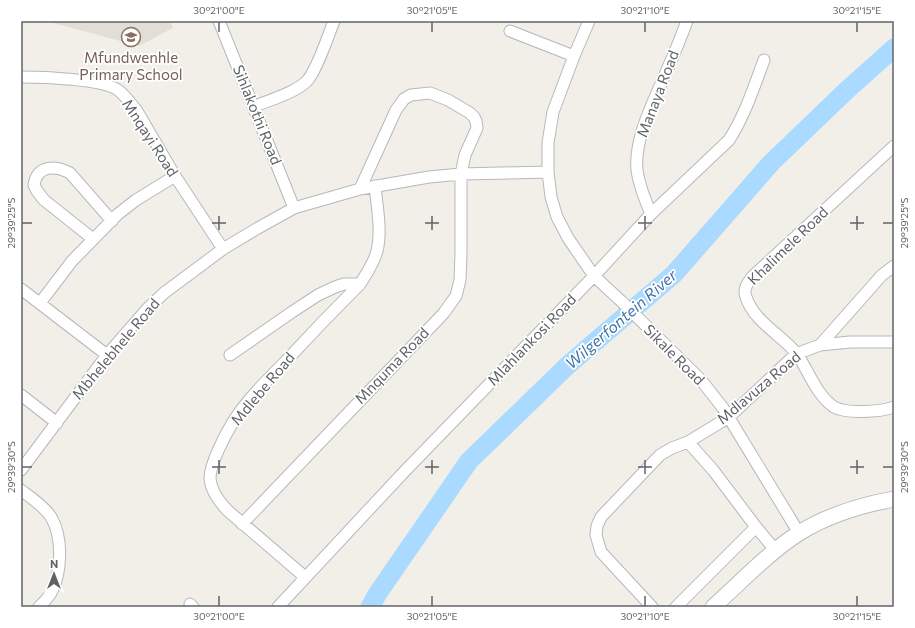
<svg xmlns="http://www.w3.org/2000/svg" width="915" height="628" font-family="Commissioner,sans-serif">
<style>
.education{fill:#e1ded6}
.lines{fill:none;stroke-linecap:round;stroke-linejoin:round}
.river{stroke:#aadaff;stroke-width:19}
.street-casing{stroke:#b5b8bc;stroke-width:13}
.secondary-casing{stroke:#b6babf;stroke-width:17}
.street{stroke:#fff;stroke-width:11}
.secondary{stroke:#fff;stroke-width:15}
.ticks{fill:none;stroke:#5f6368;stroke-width:1.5}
.labels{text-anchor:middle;stroke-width:3.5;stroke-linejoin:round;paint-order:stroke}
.education-label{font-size:15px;fill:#785e54;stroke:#fff}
.street-label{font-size:15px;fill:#5f6368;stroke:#fff}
.water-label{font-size:16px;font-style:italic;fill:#4174aa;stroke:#fff}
.neatline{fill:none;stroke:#5f6368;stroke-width:1.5}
.ticks-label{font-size:10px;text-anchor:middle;fill:#5f6368}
</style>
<rect width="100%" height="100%" fill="#f1efe8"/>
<!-- education -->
<path class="education" d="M46,21H170L173,28L139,46Z"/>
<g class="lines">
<!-- river -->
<path class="river" d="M370,607L378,593L469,461L567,366L674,274L771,163L847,90L894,48"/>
<defs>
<path id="street" d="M219,21L294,208
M589,21L574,56L553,112L548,143V172L551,197L557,217L568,238L594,276L621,301L701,380L723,408L799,533
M510,31L574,56
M21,77C42,77 103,79 118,90C126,96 131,104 137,111L175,176L223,249
M253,107C269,100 295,93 307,81C317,70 328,36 334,21
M894,146L752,277C747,284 743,289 746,297C754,322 782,335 797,354C808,370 817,396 834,407C846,414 880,412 894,407
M651,214C645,200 639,185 637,170C634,140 652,105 664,77C672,59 680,40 687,21
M93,239L44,200L37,191L34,185C37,165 55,165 70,173L112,221
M21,289L107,355
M40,303L72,261L118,214L136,200L175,176
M820,345L882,275L894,266
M230,355L292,312L318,295L335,287L344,284H360
M21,395L57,423
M688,442L713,470L756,527
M21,470L107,355L147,309L164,293L223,249L258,228L294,208L360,189L429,177L461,174L548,172
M21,490C31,498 44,506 51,517C63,537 62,573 51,593C48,598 43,603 39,607
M242,524L443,314L456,296L460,280L461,253V174L465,155L477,128L476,121L474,117L470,113L448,100L430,93L411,95L404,99L396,110L360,189
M305,577L227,510C219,501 211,491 210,478C210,464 225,435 233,422C245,402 267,380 284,363C309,336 334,310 360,284C367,273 374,263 377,251C382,231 377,207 375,186
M190,604L193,607
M278,607L403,473L594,276L651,214L729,140C745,115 754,87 764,60
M652,607L601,552L596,535L597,526L601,517L660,455L672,448L688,442L729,417L796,354L820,345L850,342H894
M676,607L756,527L776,551"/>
<path id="secondary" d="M713,607C741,582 768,553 799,533C828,515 861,505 894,499"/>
</defs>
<!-- street casing -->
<use href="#street" class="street-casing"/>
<!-- secondary casing -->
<use href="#secondary" class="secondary-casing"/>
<!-- street -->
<use href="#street" class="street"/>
<!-- secondary -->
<use href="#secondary" class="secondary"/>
</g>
<!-- ticks -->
<path class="ticks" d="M219,22V32M432,22V32M645,22V32M857,22V32M219,216V230M432,216V230M645,216V230M857,216V230M22,223H32M212,223H226M425,223H439M638,223H652M850,223H864M883,223H893M219,460V474M432,460V474M645,460V474M857,460V474M22,467H32M212,467H226M425,467H439M638,467H652M850,467H864M883,467H893M219,596V606M432,596V606M645,596V606M857,596V606"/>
<!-- icons -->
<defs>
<symbol id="school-ring" viewBox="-11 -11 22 22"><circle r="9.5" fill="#fff" stroke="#8d6e63" stroke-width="1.5"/><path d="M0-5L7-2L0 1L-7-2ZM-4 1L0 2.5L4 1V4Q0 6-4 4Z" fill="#8d6e63"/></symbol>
</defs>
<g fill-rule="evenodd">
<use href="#school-ring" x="120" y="26" width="22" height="22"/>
</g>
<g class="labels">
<!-- education labels -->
<g class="education-label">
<text x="131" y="63">Mfundwenhle<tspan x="131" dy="17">Primary School</tspan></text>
</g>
<!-- street labels -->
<g class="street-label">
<text transform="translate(658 94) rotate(-69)" y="5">Manaya Road</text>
<text transform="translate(257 115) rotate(68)" y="5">Sihlakothi Road</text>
<text transform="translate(150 138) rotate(57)" y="5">Mnqayi Road</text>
<text transform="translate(788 246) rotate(-44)" y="5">Khalimele Road</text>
<text transform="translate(532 340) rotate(-46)" y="5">Mlahlankosi Road</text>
<text transform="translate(116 349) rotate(-50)" y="5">Mbhelebhele Road</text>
<text transform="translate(674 355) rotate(45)" y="5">Sikale Road</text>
<text transform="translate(392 366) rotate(-46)" y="5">Mnquma Road</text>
<text transform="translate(759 388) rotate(-40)" y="5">Mdlavuza Road</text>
<text transform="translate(263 389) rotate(-50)" y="5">Mdlebe Road</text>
</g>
<!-- water labels -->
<g class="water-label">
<text transform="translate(621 319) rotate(-41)" y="6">Wilgerfontein River</text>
</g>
</g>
<!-- border -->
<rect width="915" height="628" fill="none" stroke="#ffffff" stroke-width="44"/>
<!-- north arrow -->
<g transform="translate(54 574)" stroke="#ffffff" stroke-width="3" paint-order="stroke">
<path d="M0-3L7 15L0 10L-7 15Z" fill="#5f6368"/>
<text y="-6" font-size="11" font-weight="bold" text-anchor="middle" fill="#5f6368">N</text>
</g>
<rect x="22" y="22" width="871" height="584" class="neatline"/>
<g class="ticks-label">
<text x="219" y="14">30°21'00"E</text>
<text x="432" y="14">30°21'05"E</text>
<text x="645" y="14">30°21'10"E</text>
<text x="857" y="14">30°21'15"E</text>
<text transform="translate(11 223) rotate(-90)" y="4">29°39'25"S</text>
<text transform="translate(904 223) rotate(-90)" y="4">29°39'25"S</text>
<text transform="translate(11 467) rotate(-90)" y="4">29°39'30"S</text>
<text transform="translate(904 467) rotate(-90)" y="4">29°39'30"S</text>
<text x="219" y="620">30°21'00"E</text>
<text x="432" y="620">30°21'05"E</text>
<text x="645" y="620">30°21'10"E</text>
<text x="857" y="620">30°21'15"E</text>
</g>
</svg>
